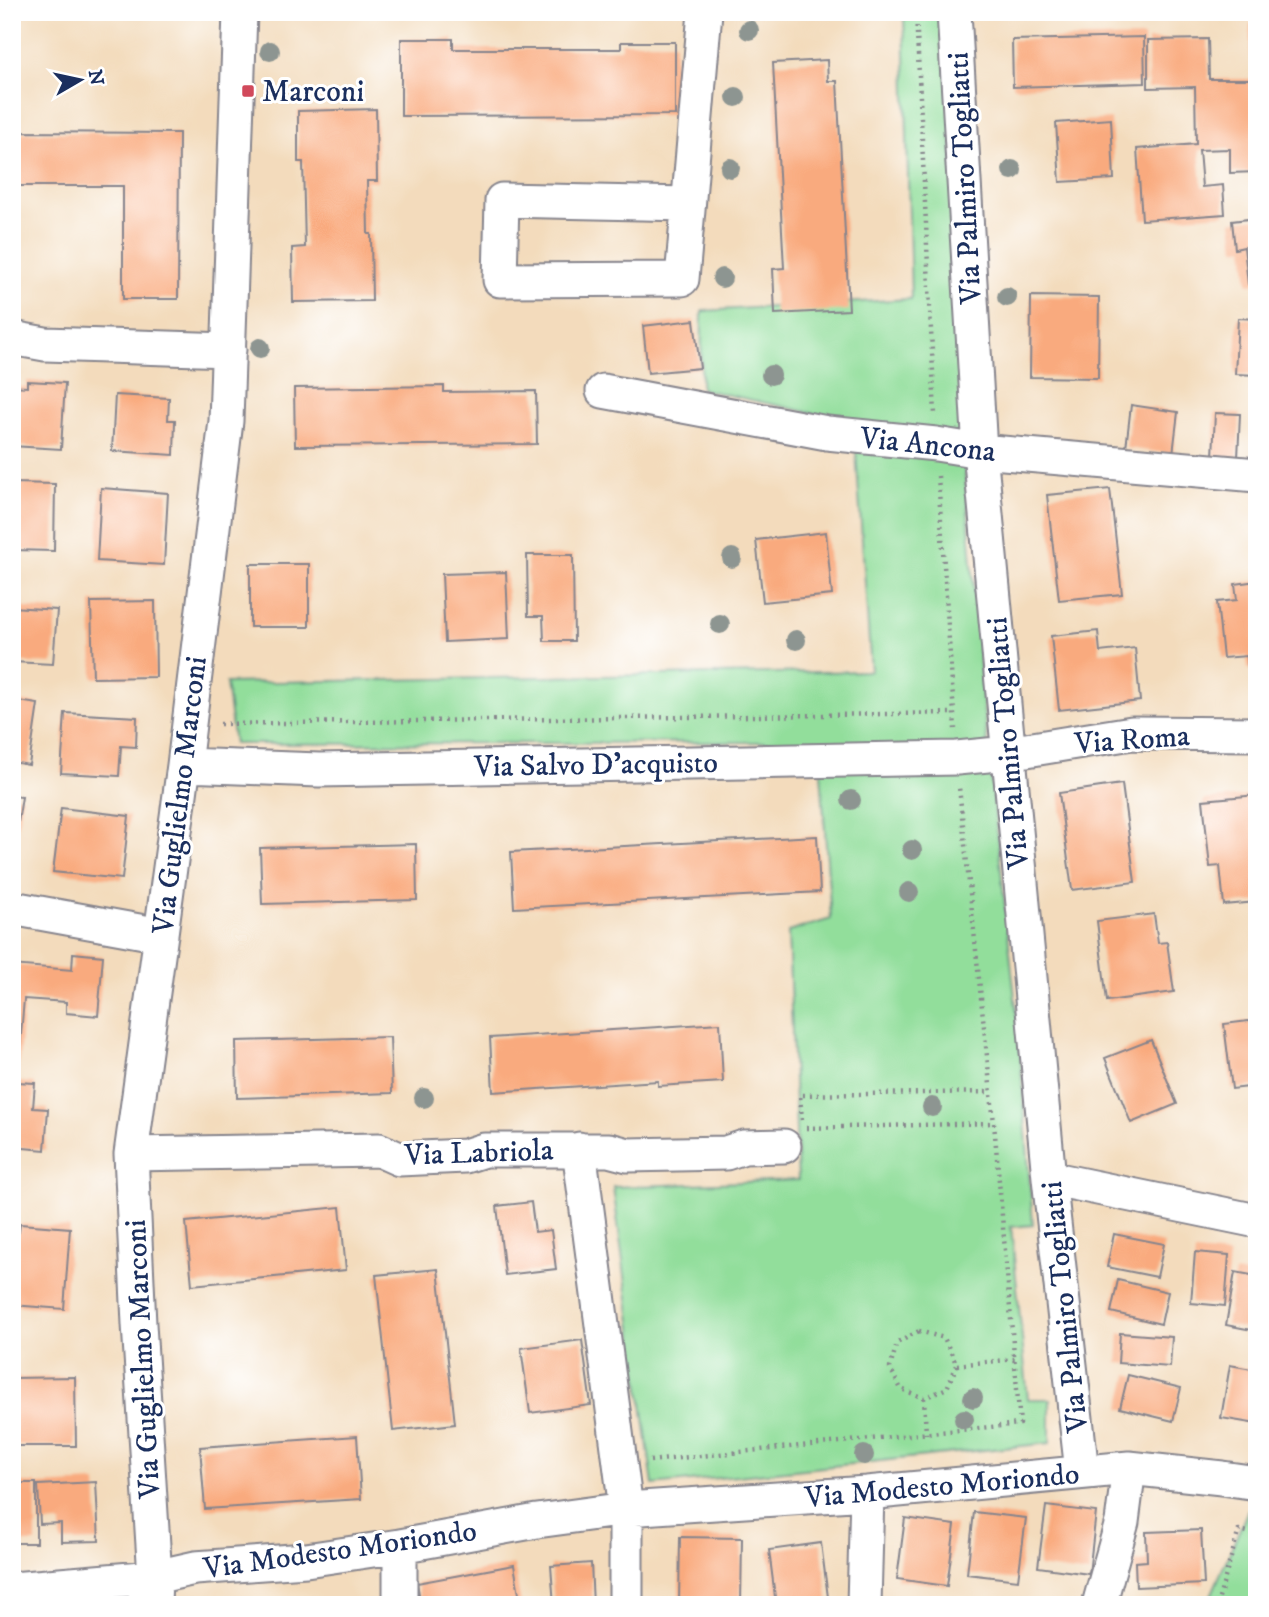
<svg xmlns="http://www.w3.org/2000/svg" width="1269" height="1617" font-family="'IM FELL DW Pica',serif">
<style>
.green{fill:#92de9b;stroke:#56867c;stroke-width:2}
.building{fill:#f9aa7e}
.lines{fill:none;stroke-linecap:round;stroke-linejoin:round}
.minor-casing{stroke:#87858d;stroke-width:37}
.path{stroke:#87858d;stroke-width:4.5;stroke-dasharray:2 5;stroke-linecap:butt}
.minor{stroke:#fff;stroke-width:33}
.tree{fill:#8d9591}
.poi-dot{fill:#d1495b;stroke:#fff;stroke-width:2.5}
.labels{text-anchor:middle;stroke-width:6;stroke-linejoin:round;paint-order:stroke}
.poi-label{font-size:30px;fill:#1b2f5e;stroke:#fff;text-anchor:start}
.street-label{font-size:30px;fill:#1b2f5e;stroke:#fff}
</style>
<rect width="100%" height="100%" fill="#fff"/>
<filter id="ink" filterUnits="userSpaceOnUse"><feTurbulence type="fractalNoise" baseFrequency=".0143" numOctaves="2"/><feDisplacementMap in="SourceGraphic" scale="14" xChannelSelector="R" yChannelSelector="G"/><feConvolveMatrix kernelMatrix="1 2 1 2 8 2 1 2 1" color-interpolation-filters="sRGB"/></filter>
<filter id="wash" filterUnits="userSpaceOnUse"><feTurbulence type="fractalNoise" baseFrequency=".00686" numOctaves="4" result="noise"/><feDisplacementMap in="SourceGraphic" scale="28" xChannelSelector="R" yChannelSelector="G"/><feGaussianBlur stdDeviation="1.57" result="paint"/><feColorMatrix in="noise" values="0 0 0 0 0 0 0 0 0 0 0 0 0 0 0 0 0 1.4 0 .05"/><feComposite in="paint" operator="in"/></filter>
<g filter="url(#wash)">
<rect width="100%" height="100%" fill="#f3dbbc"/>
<!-- green -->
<path class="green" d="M904,12H947L964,462L983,704L1018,1026L1033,1225L1011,1227L1028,1399H1050V1443L653,1485L613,1187L798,1180L788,932L831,919L819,742L234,744L226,683L871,671L854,422L701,389L702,311L911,299Z
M1248,1510L1257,1511V1605H1207Z"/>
<g id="blocks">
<!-- building -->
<path class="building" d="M1250,24H1257V59H1250Z
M1144,37L1145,83L1013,87L1012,40Z
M401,39H453V49H621V42H675V115L401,116Z
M1208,39L1209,79H1256L1257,172L1230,173V149L1199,150L1202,187L1223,185L1225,214L1142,220L1137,149L1196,144L1195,87L1148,88V40Z
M827,60L828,81H837L849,310L775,314L773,269L784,268L773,63Z
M376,109L377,181H367L368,234H371L372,301L293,302L292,248L305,247L303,162H298V111Z
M1111,119L1114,179L1060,182L1056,123Z
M12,132L179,133L178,299H123V186H12Z
M1257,218V283L1248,284L1244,247L1235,249L1232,221Z
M1031,296L1099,297L1098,378L1030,377Z
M1238,318L1257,319V375L1235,374Z
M694,320L700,368L648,373L643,326Z
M27,381L65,383L61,449L12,446V386L27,387Z
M444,386V392L536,391L537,444L295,446L294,388Z
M115,395L169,398L168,420H175L174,455L112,451Z
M1131,405L1178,412L1173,454L1126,448Z
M1215,413L1240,414L1238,458L1213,457Z
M12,483L55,484L54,551L12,550Z
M101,488L168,493L164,565L97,561Z
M1110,489L1122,594L1059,600L1047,495Z
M826,532L832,595L763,602L756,540Z
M527,555H573L574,641H544L543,616H528Z
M250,564H309V627H250Z
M506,572L509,639L445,642L442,574Z
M1257,581V668L1248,669L1247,656L1223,658L1217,602L1237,600L1235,584Z
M155,601L156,677L93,678L91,602Z
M12,607L57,610L53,664L12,662Z
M1098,631L1100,652L1135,648L1140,701L1059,710L1051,636Z
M12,700L38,704L29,765L12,762Z
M65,713L137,717L136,747L121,746L119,776L61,773Z
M1122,784L1135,882L1072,890L1059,793Z
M1257,795V902L1224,905L1220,866L1210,867L1203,800Z
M12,796L22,797L14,848H12Z
M61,808L129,816L122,879L53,872Z
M817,836L820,892L514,908L511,852Z
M416,844L417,900L262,904L260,848Z
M1154,914L1158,943L1167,942L1174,992L1107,1001L1097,921Z
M73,953L103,956L98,1016L66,1013V1002L24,999L17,1082L35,1083L33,1108L48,1109L45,1150L12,1147V965L72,970Z
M1257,1020V1086L1232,1089L1224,1024Z
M720,1023L723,1082L658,1086V1081L493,1092L490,1038Z
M390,1037L392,1093L237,1098L236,1041Z
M1151,1040L1177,1104L1131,1123L1105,1058Z
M531,1202L535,1232L551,1230L556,1269L505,1275L497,1206Z
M340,1207L346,1270L192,1285L186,1222Z
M20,1224L70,1228L64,1309L12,1305L15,1254H12V1231L19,1232Z
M1114,1234L1164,1244L1157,1277L1107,1267Z
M1195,1252L1229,1255L1225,1306L1191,1303Z
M438,1269L455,1424L393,1431L376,1275Z
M1235,1272L1257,1276V1331L1226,1325Z
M1118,1280L1168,1292L1161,1324L1111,1312Z
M1120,1333L1172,1337L1170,1367L1118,1363Z
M582,1340L591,1405L530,1413L521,1348Z
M1230,1365L1257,1370V1424L1221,1418Z
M1128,1375L1181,1388L1173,1421L1120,1408Z
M75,1377L76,1446H12V1378Z
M357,1436L361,1499L205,1509L200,1447Z
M96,1482L99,1541L61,1542V1523L40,1524L38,1485Z
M12,1483H36V1543H12Z
M1046,1506L1096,1512L1089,1574L1038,1567Z
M974,1512L1026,1518L1018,1580L967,1574Z
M905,1518L955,1525L947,1586L897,1579Z
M1201,1530L1204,1584L1136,1587L1135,1562L1147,1561L1146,1532Z
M680,1537L742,1538L741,1605H679Z
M821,1543L829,1605H776L769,1550Z
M591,1563L593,1605H554L551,1566Z
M514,1565L521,1605H421L417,1583Z
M308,1602H355V1605H308Z"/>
</g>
</g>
<g filter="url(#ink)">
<use href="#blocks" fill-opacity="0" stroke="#87858d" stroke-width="2"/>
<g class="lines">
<defs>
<path id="minor" d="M954,12L980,451L1049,1178L1082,1472
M688,204L502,200L500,280L682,279L705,12
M12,338L45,344L229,350
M603,391L827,433L936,444L980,451L1257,475
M184,765L319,770L957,758L1008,753L1132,733L1257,734
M12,908L161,935
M579,1149L626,1509V1605
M131,1154L379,1150L399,1159L465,1156L484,1150H609L628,1155L726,1153L744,1147L784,1146
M1049,1178L1257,1221
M400,1546V1605
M12,1589L155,1577L195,1568L306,1560L400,1546L537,1521L626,1509L867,1493L1129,1468L1222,1478L1257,1483
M154,1605L155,1577L139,1324L131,1154L184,765L226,421L240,12
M864,1605L867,1493
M1099,1605L1122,1522L1129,1468"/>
</defs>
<!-- minor casing -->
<use href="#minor" class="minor-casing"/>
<!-- path -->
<path class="path" d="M916,12L935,415
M938,476L955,729
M220,724L954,713
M802,1120L800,1095L991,1092
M806,1128L994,1123
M919,1331L944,1338L957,1365L947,1388L924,1398L901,1389L890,1368L897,1343Z
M957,1365L1015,1359
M924,1398L926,1434
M650,1461L1020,1424L994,1123L959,787
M1217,1605L1239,1530L1257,1534"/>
<!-- minor -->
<use href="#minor" class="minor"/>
</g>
<!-- trees -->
<g class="tree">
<circle cx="749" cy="30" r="10"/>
<circle cx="270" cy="51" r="10"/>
<circle cx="736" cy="97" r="10"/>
<circle cx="730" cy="168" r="10"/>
<circle cx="1012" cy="170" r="10"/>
<circle cx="722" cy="278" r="10"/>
<circle cx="1007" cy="297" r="10"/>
<circle cx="260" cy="348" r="10"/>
<circle cx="771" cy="375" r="10"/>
<circle cx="732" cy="558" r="10"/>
<circle cx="720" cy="624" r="10"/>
<circle cx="796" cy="640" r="10"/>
<circle cx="851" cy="800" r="10"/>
<circle cx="912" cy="850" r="10"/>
<circle cx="909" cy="892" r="10"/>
<circle cx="424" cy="1098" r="10"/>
<circle cx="932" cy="1107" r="10"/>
<circle cx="973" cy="1398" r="10"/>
<circle cx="964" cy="1419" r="10"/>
<circle cx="864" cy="1455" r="10"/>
</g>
</g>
<!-- markers -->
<rect class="poi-dot" x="241" y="84" width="14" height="14" rx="3.5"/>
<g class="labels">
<!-- poi labels -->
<g class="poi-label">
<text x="262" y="101">Marconi</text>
</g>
<!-- street labels -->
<g class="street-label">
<text transform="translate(964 178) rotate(-93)" y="10">Via Palmiro Togliatti</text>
<text transform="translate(928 444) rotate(6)" y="10">Via Ancona</text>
<text transform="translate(1132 739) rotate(-4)" y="10">Via Roma</text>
<text transform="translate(1007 743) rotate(-95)" y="10">Via Palmiro Togliatti</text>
<text transform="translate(596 764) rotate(-1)" y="10">Via Salvo D'acquisto</text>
<text transform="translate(179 795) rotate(-83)" y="10">Via Guglielmo Marconi</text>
<text transform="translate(479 1152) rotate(-2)" y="10">Via Labriola</text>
<text transform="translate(1064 1307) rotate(-96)" y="10">Via Palmiro Togliatti</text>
<text transform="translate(142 1359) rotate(-93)" y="10">Via Guglielmo Marconi</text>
<text transform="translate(942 1485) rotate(-5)" y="10">Via Modesto Moriondo</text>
<text transform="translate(340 1549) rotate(-8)" y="10">Via Modesto Moriondo</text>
</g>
</g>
<!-- margin -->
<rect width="1269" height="1617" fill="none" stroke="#fff" stroke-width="42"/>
<!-- north arrow -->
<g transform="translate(80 80) rotate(81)" stroke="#ffffff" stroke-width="5" paint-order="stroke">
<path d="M0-5L12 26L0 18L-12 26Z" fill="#1b2f5e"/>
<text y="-10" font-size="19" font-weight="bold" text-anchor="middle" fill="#1b2f5e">N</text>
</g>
</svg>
